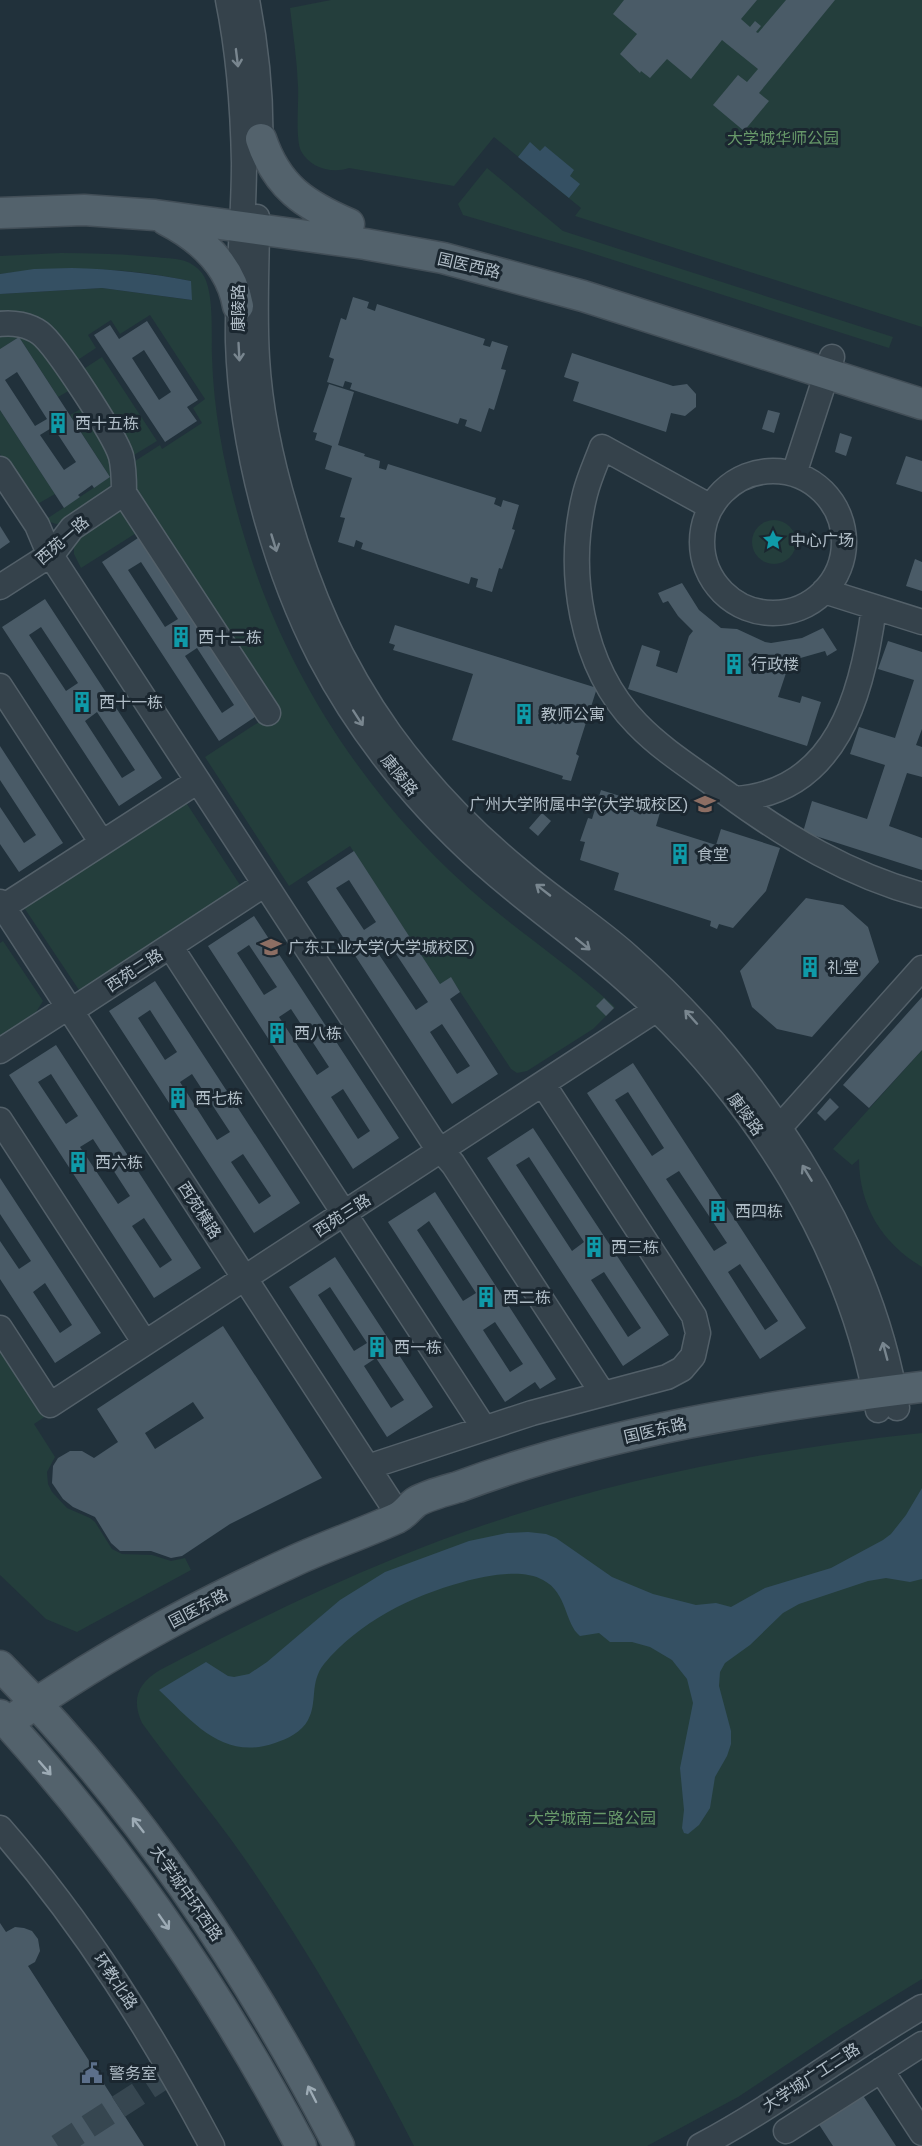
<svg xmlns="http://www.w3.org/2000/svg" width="922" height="2146" font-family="Arial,'Noto Sans SC',sans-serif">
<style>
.green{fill:#243e3c}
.water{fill:#355063}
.building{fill:#4a5b67;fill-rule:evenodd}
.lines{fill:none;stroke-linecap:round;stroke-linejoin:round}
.minor-tunnel{stroke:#364650;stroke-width:24;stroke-dasharray:24 12;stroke-linecap:butt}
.minor-casing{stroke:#536069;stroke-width:27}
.major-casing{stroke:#424e57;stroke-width:33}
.minor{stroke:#35424b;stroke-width:24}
.major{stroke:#53626c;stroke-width:30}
.oneway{stroke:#79868f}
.oneway2{stroke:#9dabb5}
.labels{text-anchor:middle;stroke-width:6;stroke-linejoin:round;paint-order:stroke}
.park-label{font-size:16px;fill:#679969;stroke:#1b2730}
.street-label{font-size:16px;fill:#b0bdc7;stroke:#1b2730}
.poi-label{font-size:16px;fill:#b0bdc7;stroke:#1b2730;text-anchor:start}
</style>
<rect width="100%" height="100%" fill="#21313b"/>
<!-- green -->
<path class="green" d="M331,0H922V327L575,216L581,208L494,137L454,186L349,168C332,174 310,168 301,151C295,139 299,102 298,86C297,60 293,34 290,8Z
M487,168L563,231L893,337L889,348L582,250L463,215L458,204Z
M61,253C92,253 123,254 154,257C164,258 175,258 185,261C191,263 197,267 201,272C215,288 211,336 212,357C214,427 231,498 253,564C297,694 381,816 487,904C529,939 574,969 615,1007L593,1029L527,1071L517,1073L511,1069L451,978L440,984L350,846L289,886L205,757L265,718L133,496L129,465L160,445L162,449L202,423L193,408L205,399L150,315L120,334L111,320L88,335L96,348L73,363L0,317V294L102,288L191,300V281C125,267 66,266 0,274V256Z
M0,331L36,339L72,389L58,397L19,337L0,349Z
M102,357L157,441L129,458L79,372Z
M84,407L110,447L114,476L108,490L64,523L56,524L45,520L110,477L70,415Z
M0,410L55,494L34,506L0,454Z
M122,508L141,530L81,568L74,554V540Z
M752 542a22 22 0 1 1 44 0a22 22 0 1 1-44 0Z
M185,801L242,888L81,993L23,906Z
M3,941L43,1001L36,1012L0,1036V943Z
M922,1050V1267C882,1243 859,1206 859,1159L852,1165L833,1149Z
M0,1341L47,1413L46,1416L34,1424L55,1457L47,1472L48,1484L52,1492L67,1508L90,1518L95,1522L112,1549L122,1554L152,1555L171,1561L185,1558L191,1570L77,1632L46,1619L0,1575Z
M922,1433V1979L840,2029L738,2097L647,2146H414C364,2048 310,1953 247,1862C214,1814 176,1770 142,1723C131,1699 138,1683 160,1670C238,1629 316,1590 398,1557C565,1489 743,1452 922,1433Z"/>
<!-- water -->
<path class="water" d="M530,142L540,151L545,146L574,170L570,176L580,184L569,198L518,157Z
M72,268C112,269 151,273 191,281L192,300L102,288L0,294V274L34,269Z
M922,1488V1579L910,1582L886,1578L868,1581L799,1604L783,1613L750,1645L725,1663L720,1672L719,1686L731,1731V1744L727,1756L715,1777L710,1808L699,1825L688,1834L684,1833L682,1828L684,1810L680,1768L693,1703L687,1679L672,1660L650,1647L632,1642H610L599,1633L580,1636C564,1623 568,1593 543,1580C522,1568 485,1576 463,1582C411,1596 359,1622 324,1664C309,1683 318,1702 308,1720C302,1732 287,1739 275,1743C223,1761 193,1722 159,1690L206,1662L228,1676L234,1677L249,1674L267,1662L340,1600L385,1572L469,1541L507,1533L528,1532L546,1534L556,1538L612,1577L653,1594L696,1605L716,1603L731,1607L765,1588L831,1568L883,1540L891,1534L906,1515Z"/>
<!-- building -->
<path class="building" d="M624,0H757L741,19L750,27L755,21L761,26L756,32L758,33L786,0H835L759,93L769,101L744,131L713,105L738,75L747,82L758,69L722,40L691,79L667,59L650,78L641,71L640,73L620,54L637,34L613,14Z
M353,297L369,302L367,308L375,311L377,304L485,339L483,345L490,347L492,341L508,346L501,369L506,370L494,410L489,408L481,432L465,426L467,420L460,418L458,424L350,389L352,383L345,381L343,387L327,382L334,359L329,357L341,318L346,320Z
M147,321L198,400L187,407L197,421L165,442L94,335L110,325L119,339ZM144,350L171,392L159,400L132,358Z
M19,337L110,477L94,488L92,485L78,495L80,497L64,508L0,410V349ZM17,372L47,419L35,426L5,380ZM53,427L76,462L64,470L40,435Z
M572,353L673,386L687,384L696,394V407L685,416L671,413L666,432L573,401L579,382L564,377Z
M329,384L354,392L338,445L365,454L364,456L380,461L379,468L386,470L388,464L496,498L494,504L501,507L503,500L519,505L512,529L515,530L502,569L499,568L492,592L476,587L478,579L471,577L469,584L361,549L363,543L356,540L354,547L338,542L345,518L340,517L352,478L325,469L332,446L315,440L317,433L313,432Z
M768,410L780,413L774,433L762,429Z
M840,433L852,437L846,456L835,452Z
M906,456L922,461V492L896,484Z
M0,526L10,542L0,549Z
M144,534L261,713L219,741L102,562ZM141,562L178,619L165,627L128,570ZM197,648L234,705L222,713L185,656Z
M915,559L922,562V591L906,586Z
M682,583L699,610L721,628L737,629L765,642L771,643L802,638L823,628L837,650L827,656L825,651L790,661L778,697L800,703L802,696L821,702L807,746L628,689L642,645L660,651L656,666L677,673L689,636L693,631L678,616L668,601L663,603L658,593Z
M45,599L162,778L119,806L2,627ZM41,627L78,683L66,691L29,635ZM97,712L135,770L122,778L85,721Z
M395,625L597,688L576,754L579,756L571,781L562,779L563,776L452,740L473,674L393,650L395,645L389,643Z
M888,641L922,652V729L916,745L922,747V777L907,773L889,826L922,838V870L803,832L812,801L867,819L885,765L850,754L859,727L895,738L914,680L878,669Z
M0,746L63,843L19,872L0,844V807L24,843L36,835L0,780Z
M601,790L661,809L656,826L716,845L721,829L780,848L766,891L733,928L719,924L717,929L710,926L711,921L614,890L619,873L580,860L585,842L580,841L588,818L592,819Z
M542,813L551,821L538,836L529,828Z
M354,851L440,984L451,977L460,992L450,999L498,1074L452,1104L307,882ZM349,880L376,922L364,930L336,888ZM390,945L428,1002L416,1010L378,953ZM442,1024L470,1066L457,1074L430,1032Z
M806,898L843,905L868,927L879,962L812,1037L777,1029L752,1007L740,971Z
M254,916L399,1138L353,1169L208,946ZM249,945L277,987L264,995L237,953ZM291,1009L329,1067L317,1075L279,1017ZM343,1089L370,1131L358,1139L331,1097Z
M155,981L300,1203L254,1233L109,1011ZM150,1010L177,1052L165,1060L138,1018ZM192,1074L230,1132L217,1140L180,1082ZM243,1154L271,1196L259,1204L231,1162Z
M922,997V1050L869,1108L843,1085Z
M604,998L614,1008L606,1016L596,1006Z
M56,1045L201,1268L154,1298L9,1075ZM51,1074L78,1116L66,1124L38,1082ZM93,1139L130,1196L118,1204L80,1147ZM144,1218L172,1260L160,1268L132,1226Z
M633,1063L806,1328L760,1359L587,1093ZM628,1092L664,1148L652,1156L615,1100ZM679,1171L727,1243L714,1251L666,1179ZM740,1264L778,1321L765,1330L728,1272Z
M830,1098L839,1107L825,1121L817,1113Z
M533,1128L669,1335L623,1366L487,1158ZM529,1157L584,1242L572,1251L516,1165ZM604,1272L641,1328L628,1337L591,1280Z
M0,1178L101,1333L55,1363L0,1279V1241L19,1269L31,1261L0,1214ZM45,1283L72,1325L60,1333L33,1292Z
M435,1192L556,1379L540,1389L535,1382L505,1402L388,1222ZM429,1221L476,1293L463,1301L417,1230ZM495,1322L523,1364L510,1372L483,1330Z
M335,1257L433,1407L387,1437L289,1287ZM330,1287L367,1343L354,1351L318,1295ZM376,1358L404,1400L391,1408L364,1366Z
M223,1326L322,1478L230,1524L182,1556L171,1558L151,1551H120L111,1543L95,1517L73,1507L63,1499L52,1483L53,1466L58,1458L70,1451H82L94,1458L118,1442L97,1409ZM193,1402L204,1418L155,1449L145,1433Z
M0,1923L6,1932L15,1927L24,1928L32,1931L38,1939L40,1951L35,1962L28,1966L144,2146H0Z
M862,2094L896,2146H833L818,2123Z"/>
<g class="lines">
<!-- minor-tunnel -->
<path class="minor-tunnel" d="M58,2146L172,2072"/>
<defs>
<path id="minor" d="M228,0C239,54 243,108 244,163C244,223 237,282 238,342C241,444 273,566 320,657C366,745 434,825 512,888C552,921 594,951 632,986C753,1096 851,1247 878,1410
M247,0C257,51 262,104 260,155
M257,217C257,264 254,311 257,358C260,411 271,461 286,511C309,592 340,664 390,734C427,785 472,832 521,872C555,901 593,925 627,955C755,1068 870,1236 897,1408
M0,324C13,322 29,325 40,333C56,345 115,436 121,456C124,468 124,481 124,493L268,713
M0,469L37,525L48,551L432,1140L453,1164L603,1394
M702 542a71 71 0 1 1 142 0a71 71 0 1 1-142 0Z
M794,474L832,357
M711,507L602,447C596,463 589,478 585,494C566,570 580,666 637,724C663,751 696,771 726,793C787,838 849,875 922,895
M0,587L53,553L72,528L124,493
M824,591L922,622
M0,686L102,843
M734,799C837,793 863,693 874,607
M0,902L400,1517
M3,907L198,781
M170,946L484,1428
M0,1051L59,1013L80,1005L265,884
M0,1120L145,1343
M779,1128L922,968
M0,1328L50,1405L657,1009
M368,1467L532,1413L667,1377L682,1369L693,1356L698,1333L694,1316L543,1084
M0,1828C85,1925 152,2033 212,2146
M881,2070L922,2133
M786,2131L922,2044
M700,2146C777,2105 847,2051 922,2007"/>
<path id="major" d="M261,139C277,187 305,205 349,224
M0,213L84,210L155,215L365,244L443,258L583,296L922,404
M166,220C201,238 231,266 238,306
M0,1666C139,1805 249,1972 339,2146
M0,1715C118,1844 219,1991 301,2146
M8,1723C33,1704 59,1688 86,1671C154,1629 224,1593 296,1560C329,1545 364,1533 397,1518C405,1514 409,1507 416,1502C428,1495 444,1491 458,1487C607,1431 765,1406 922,1387"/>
</defs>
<!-- minor casing -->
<use href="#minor" class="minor-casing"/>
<!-- major casing -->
<use href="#major" class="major-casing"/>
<!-- minor -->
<use href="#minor" class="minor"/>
<!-- major -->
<use href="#major" class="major"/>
</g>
<!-- one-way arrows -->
<defs><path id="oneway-shaft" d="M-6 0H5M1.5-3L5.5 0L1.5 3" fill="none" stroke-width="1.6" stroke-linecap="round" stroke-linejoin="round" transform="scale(1.5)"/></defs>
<g class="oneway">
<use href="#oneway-shaft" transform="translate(237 58) rotate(83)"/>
<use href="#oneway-shaft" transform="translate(239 352) rotate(87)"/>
<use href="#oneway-shaft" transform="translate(274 543) rotate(73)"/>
<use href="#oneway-shaft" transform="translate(358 718) rotate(57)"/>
<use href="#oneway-shaft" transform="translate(543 890) rotate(-142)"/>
<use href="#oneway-shaft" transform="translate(583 944) rotate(39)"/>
<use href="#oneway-shaft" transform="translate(691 1017) rotate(-132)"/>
<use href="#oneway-shaft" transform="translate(807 1173) rotate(-121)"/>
<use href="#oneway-shaft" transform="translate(885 1351) rotate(-105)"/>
</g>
<g class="oneway2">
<use href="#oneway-shaft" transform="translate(45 1768) rotate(49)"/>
<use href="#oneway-shaft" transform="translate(138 1825) rotate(-128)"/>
<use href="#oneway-shaft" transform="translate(164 1922) rotate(55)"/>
<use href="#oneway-shaft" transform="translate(312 2094) rotate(-117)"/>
</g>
<!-- icons -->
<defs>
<symbol id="building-bare" viewBox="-9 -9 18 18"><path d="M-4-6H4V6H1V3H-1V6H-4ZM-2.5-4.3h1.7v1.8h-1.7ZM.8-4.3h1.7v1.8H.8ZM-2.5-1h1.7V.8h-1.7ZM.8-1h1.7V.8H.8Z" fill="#0f9aa8" stroke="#1b2730" stroke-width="2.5" paint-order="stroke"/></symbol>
<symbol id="sight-bare" viewBox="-9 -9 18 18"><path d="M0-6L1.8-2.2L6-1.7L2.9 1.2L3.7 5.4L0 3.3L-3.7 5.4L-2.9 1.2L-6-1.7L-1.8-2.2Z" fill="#0f9aa8" stroke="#1b2730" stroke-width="2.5" paint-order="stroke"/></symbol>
<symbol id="school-bare" viewBox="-9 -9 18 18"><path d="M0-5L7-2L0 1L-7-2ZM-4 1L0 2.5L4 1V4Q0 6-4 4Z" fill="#8d6e63" stroke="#1b2730" stroke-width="2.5" paint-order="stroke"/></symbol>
<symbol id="university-bare" viewBox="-9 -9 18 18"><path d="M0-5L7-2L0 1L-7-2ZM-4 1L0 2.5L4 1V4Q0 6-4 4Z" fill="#8d6e63" stroke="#1b2730" stroke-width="2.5" paint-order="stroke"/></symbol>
<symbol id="civic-bare" viewBox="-9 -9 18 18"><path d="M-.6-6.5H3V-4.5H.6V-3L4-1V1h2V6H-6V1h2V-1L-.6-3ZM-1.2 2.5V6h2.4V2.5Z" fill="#5c6f8a" stroke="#1b2730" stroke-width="2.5" paint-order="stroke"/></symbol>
</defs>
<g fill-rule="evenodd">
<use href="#building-bare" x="43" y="408" width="30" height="30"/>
<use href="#sight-bare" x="758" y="525" width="30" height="30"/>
<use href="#building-bare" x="166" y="622" width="30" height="30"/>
<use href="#building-bare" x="719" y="649" width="30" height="30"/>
<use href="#building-bare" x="67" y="687" width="30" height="30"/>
<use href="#building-bare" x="509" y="699" width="30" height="30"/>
<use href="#school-bare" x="690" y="789" width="30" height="30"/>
<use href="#building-bare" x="665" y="839" width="30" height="30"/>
<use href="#university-bare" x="256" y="932" width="30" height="30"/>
<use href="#building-bare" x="795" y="952" width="30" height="30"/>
<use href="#building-bare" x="262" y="1018" width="30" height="30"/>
<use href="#building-bare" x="163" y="1083" width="30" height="30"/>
<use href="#building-bare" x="63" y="1147" width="30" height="30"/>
<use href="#building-bare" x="703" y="1196" width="30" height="30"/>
<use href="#building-bare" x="579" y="1232" width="30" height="30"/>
<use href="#building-bare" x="471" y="1282" width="30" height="30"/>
<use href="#building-bare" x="362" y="1332" width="30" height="30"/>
<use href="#civic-bare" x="77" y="2058" width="30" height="30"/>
</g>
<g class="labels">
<!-- park labels -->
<g class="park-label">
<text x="783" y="144">大学城华师公园</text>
<text x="592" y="1824">大学城南二路公园</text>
</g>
<!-- street labels -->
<g class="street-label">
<text transform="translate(469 265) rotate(13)" y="6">国医西路</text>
<text transform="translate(238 308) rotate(-90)" y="6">康陵路</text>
<text transform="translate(62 540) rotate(-41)" y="6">西苑一路</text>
<text transform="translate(400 775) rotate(51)" y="6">康陵路</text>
<text transform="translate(134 970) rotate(-33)" y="6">西苑二路</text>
<text transform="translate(746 1114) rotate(54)" y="6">康陵路</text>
<text transform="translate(200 1210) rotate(57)" y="6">西苑横路</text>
<text transform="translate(342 1215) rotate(-33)" y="6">西苑三路</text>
<text transform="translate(655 1430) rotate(-13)" y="6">国医东路</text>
<text transform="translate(198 1608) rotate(-28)" y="6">国医东路</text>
<text transform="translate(187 1893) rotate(55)" y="6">大学城中环西路</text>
<text transform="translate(116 1981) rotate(56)" y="6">环教北路</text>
<text transform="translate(811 2077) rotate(-33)" y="6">大学城广工二路</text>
</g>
<!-- poi labels -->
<g class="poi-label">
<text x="75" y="429">西十五栋</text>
<text x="790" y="546">中心广场</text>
<text x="198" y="643">西十二栋</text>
<text x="751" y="670">行政楼</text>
<text x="99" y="708">西十一栋</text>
<text x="541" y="720">教师公寓</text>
<text x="688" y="810" text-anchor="end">广州大学附属中学(大学城校区)</text>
<text x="697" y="860">食堂</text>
<text x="288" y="953">广东工业大学(大学城校区)</text>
<text x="827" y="973">礼堂</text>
<text x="294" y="1039">西八栋</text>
<text x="195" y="1104">西七栋</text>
<text x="95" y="1168">西六栋</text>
<text x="735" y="1217">西四栋</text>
<text x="611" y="1253">西三栋</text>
<text x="503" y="1303">西二栋</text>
<text x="394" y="1353">西一栋</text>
<text x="109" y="2079">警务室</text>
</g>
</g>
</svg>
